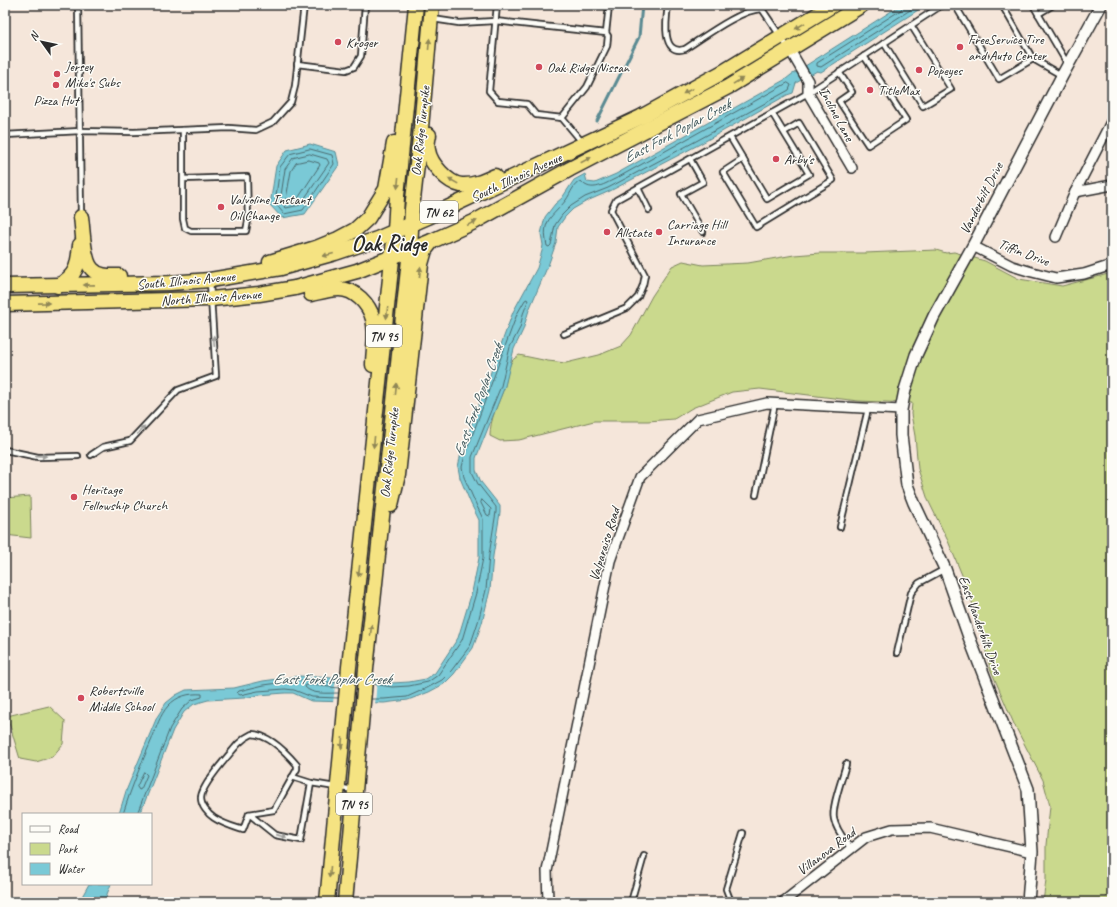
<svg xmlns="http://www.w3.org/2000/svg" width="1117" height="907" font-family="Caveat,sans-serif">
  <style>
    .green { fill: #cad98d; stroke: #7a825c }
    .water { fill: #7ac9d6; stroke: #5a8a92 }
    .pier { fill: #f5e6da }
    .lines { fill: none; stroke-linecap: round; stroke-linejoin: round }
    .shore { stroke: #4b6a6f; stroke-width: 1 }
    .stream { stroke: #5a8a92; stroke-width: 3 }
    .service-casing { stroke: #2b2b2b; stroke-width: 8 }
    .minor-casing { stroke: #2b2b2b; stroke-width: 12 }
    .tertiary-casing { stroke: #2b2b2b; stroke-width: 14 }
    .trunk-casing { stroke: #2b2b2b; stroke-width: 17 }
    .service { stroke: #fdfcf7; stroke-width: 4.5 }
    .minor { stroke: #fdfcf7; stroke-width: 9 }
    .tertiary { stroke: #fdfcf7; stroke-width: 11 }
    .trunk { stroke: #f5e382; stroke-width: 14 }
    .oneway { fill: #908756 }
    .oneway2 { fill: #9e9e9b }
    .poi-dot { fill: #d1495b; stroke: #fdfcf7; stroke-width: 1.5 }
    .labels { text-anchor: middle; stroke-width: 3; stroke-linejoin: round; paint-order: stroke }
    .shield { fill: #fdfcf7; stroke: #6a6a68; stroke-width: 1 }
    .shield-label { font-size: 13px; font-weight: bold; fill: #2b2b2b }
    .poi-label { font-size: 14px; fill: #2b2b2b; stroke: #fdfcf7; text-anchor: start }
    .street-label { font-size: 14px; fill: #2b2b2b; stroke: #fdfcf7 }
    .water-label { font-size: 15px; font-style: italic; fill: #435a5e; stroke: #fdfcf7 }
    .town-label { font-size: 22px; font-weight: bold; fill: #2b2b2b; stroke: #fdfcf7 }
  </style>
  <rect width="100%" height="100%" fill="#f5e6da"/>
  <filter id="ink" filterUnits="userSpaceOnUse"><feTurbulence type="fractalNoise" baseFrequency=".025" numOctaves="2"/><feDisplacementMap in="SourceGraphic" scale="8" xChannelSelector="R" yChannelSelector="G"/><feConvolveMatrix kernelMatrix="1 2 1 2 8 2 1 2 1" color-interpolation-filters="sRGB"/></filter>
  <g filter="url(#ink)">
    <g class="green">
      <path d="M936 250 946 253 954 252 985 261 1019 279 1062 286 1112 273V902H1043L1046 880V845L1050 806 1043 780 1014 724 990 668 982 635 969 592 948 541 928 500 918 469 915 436 911 414 912 403 858 401 760 389 732 392 692 408 674 419 648 421H594L519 440 500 441 490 436C490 418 498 405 504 388 507 380 507 369 512 361 513 359 517 357 519 355L548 361 566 363 599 355 621 346 631 335 652 296 672 266 683 261 703 265 748 263 794 255 820 253H865Z"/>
      <polygon points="30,496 31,538 5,535 5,498"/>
      <polygon points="49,706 65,721 63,744 52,757 36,762 20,759 7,716"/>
    </g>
    <g class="water">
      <polygon points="901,5 926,5 821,72 817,71 796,83 793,93 787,95 700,144 610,191 587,201 573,209 565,217 558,227 556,243 549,263 529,310 523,330 514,349 505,386 476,458 476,470 481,482 500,506 500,513 493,556 490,590 482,623 473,648 454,674 444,684 429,692 408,700 384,703 311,701 293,693 285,693 259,695 244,698 208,700 194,704 184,712 173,730 140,814 119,814 126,791 157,717 166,703 176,695 186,690 234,688 263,681 300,676 382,681 392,683 409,682 426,679 435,673 458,638 472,592 479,558 479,520 471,504 460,478 458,467 461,453 513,312 537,268 542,251 543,245 541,234 545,217 555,204 562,198 574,180 585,174 587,182 595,183 616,174 786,79 791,75"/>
      <polygon points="310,144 336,152 339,165 305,214 282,218 270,205 276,166 287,150"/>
      <polygon points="89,884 111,884 104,902 79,902"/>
    </g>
    <polygon class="pier" points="336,677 377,679 375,705 333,703"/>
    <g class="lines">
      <g class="shore">
        <polyline points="903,5 901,10 817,63 817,66 821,67 918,5"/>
        <path d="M788 83 791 85 789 90 698 140 608 188 585 197 571 206 562 215 555 225 551 245 549 247 547 246C541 219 552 218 566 200 571 193 573 184 581 181 591 194 606 183 617 178Z"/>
        <polygon points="310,149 332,155 334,164 303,210 284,214 275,203 280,167 290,154"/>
        <polygon points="310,154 327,159 329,163 300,205 286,208 280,202 285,169 293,158"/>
        <polygon points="309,160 319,163 320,165 297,200 288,202 286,199 291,171 296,163"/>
        <polygon points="482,500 491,509 490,516 487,515 481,503"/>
        <path d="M339 693C328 693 312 695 305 687L306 685H311L339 688"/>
        <polyline points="338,698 312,697 294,690 285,689 258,691 240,695 237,693 239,691 264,685 300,680 339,683"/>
        <polyline points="371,699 384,699 407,697 427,688 442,680 451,671 470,646 478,622 486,590 489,555 496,512 496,507 478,484 472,472 472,457 501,386 510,347 520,328 523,314 528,301 527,299 525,300 517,314 465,455 462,467 464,477 475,502 483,519 483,558 476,593 462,640 438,675 428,682 409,686 392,687 373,684"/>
        <polygon points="144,772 147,775 141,789 139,790 137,787"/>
        <path d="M123 814C131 788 141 764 152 739 156 728 160 715 168 706 177 696 189 693 202 694V697L192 700 182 709 170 728 137 814"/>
      </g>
      <polyline class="stream" points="597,121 639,37 642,5"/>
      <defs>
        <g id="service">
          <polyline points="78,5 81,215"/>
          <polyline points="497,5 489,91 498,101 527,104 536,115 562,118 582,142"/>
          <path d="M668 5C666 20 661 56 685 49 704 37 741 9 762 9"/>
          <polyline points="763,5 762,9 789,49"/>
          <polyline points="955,5 999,79 1033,59 1061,75"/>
          <polyline points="1002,5 1033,59"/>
          <polyline points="1033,5 1068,65"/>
          <polyline points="1038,14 1053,5"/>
          <polyline points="433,19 459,23 495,21 606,33 608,36 607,46 587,87 562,118"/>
          <polyline points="606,33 609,5"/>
          <polyline points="884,43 923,106 951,89 911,25"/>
          <polyline points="297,64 346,70 354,67 361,56 365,5"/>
          <polyline points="839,72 852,92 839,101 868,145 906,120 864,56"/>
          <polyline points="5,135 80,131 134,132 229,128 256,130 273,122 291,102 295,86 304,5"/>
          <polyline points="730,137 767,199 809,174 772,113"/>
          <polyline points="690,159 703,182 681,194 703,232"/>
          <polyline points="743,159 723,172 756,227 833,180 799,123 784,132"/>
          <polyline points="183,179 247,177 248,221 246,231 191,231 185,228 183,219 183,130"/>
          <polyline points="638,188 649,210"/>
          <polyline points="564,334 627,308 638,297 643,285 645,275 611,210 616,200 808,93 942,5"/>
          <polyline points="5,450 38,457 78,456"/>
          <polyline points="91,455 103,447 130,441 178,390 216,376 210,282"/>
          <polyline points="756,495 775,403"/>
          <polyline points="840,527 868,409"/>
          <polyline points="897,653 911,593 919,583 945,569"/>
          <path d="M252 734C269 735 286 752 297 765V769L274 810 249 814 243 830C234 827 223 824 214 818 208 814 201 806 201 798 201 785 229 755 238 744L245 738Z"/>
          <path d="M846 764C843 777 831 807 834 819 836 830 845 840 851 849"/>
          <polyline points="292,777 311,783 354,790"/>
          <polyline points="249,814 275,835 301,840 311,783"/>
          <polyline points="631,902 644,856"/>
          <polyline points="731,902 726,889 743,833"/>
        </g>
        <g id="minor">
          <polyline points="790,50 808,81 808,93 852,168"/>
          <polyline points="1075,192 1112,185"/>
          <polyline points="1056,237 1075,192 1112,120"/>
          <polyline points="973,246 1012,266 1032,272 1056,278 1084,274 1112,265"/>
          <polyline points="548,902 547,871 610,561 640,477 698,419 767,403 901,410"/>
          <polyline points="783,902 866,837 892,829 930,828 1032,852"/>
        </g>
        <polyline id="tertiary" points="1028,902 1032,852 1028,789 969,637 945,569 914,503 907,485 901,435 901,410 905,390 916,355 934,316 973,246 1062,76 1101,5"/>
        <g id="trunk">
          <path d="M429 135C428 139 427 146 428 150 430 164 448 183 461 185 473 186 484 181 495 176"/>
          <path d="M81 217C83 230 83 260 92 269 99 277 110 276 119 276"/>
          <polyline points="270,262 316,248 338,239 355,230 368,218 386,189 394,143"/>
          <polyline points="5,286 170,283 210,280 281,268 335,253 377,239 428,217 641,117 723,72 833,5"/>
          <path d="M58 286C77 275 78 266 80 245"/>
          <path d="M311 294C320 292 330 289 339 289 355 289 369 304 373 319 377 333 373 351 373 365"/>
          <polyline points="5,304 211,299 259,294 295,288 357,271 432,241 474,222 570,169 728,87 862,5"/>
          <polyline points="391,505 398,475 421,264 425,250 432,241"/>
          <polyline points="327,902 349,667 395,231 397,196 416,5"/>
          <polyline points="345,902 366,669 410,250 412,209 421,128 432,5"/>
        </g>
      </defs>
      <use href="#service" class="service-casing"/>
      <use href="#minor" class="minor-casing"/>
      <use href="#tertiary" class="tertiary-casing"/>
      <use href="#trunk" class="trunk-casing"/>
      <use href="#service" class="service"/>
      <use href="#minor" class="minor"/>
      <use href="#tertiary" class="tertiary"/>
      <use href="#trunk" class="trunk"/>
    </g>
    <defs><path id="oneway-solid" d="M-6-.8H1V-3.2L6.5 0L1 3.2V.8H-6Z"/></defs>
    <g class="oneway">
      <use href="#oneway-solid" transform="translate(800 26) rotate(148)"/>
      <use href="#oneway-solid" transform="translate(429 44) rotate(-85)"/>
      <use href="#oneway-solid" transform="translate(738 81) rotate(-31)"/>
      <use href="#oneway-solid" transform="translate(688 91) rotate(151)"/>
      <use href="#oneway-solid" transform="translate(586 160) rotate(-27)"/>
      <use href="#oneway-solid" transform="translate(453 181) rotate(-151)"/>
      <use href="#oneway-solid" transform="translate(398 183) rotate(96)"/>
      <use href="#oneway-solid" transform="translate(472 223) rotate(-26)"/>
      <use href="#oneway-solid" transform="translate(328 255) rotate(165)"/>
      <use href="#oneway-solid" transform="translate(420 272) rotate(-84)"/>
      <use href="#oneway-solid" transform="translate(89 285) rotate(179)"/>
      <use href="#oneway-solid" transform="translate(44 303) rotate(-1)"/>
      <use href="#oneway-solid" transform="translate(387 313) rotate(96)"/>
      <use href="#oneway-solid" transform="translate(396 389) rotate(-84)"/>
      <use href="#oneway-solid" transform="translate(374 442) rotate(96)"/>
      <use href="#oneway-solid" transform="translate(359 571) rotate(97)"/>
      <use href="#oneway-solid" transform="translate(371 630) rotate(-84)"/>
      <use href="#oneway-solid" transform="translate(342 743) rotate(95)"/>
      <use href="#oneway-solid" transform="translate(330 872) rotate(95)"/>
    </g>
    <g class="oneway2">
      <use href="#oneway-solid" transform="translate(214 341) rotate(-93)"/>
      <use href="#oneway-solid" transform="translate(141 430) rotate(-47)"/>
      <use href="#oneway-solid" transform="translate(41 456) rotate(3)"/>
      <use href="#oneway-solid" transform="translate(281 836) rotate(13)"/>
    </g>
  </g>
  <g class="poi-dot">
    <circle cx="338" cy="42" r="4"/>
    <circle cx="960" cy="47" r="4"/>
    <circle cx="539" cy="67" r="4"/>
    <circle cx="919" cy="70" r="4"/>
    <circle cx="57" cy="74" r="4"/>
    <circle cx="56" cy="85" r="4"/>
    <circle cx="870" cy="90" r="4"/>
    <circle cx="776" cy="159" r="4"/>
    <circle cx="221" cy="207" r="4"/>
    <circle cx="607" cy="232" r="4"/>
    <circle cx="659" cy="232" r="4"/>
    <circle cx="74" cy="497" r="4"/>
    <circle cx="81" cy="698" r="4"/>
  </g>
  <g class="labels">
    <g class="shield">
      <rect x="420" y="201" width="38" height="22" rx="3"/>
      <rect x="366" y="325" width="36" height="22" rx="3"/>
      <rect x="336" y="793" width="36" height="22" rx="3"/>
    </g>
    <g class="shield-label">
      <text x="439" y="217">TN 62</text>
      <text x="384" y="341">TN 95</text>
      <text x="354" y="809">TN 95</text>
    </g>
    <g class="poi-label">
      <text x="968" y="44">FreeService Tire<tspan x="968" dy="16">and Auto Center</tspan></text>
      <text x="346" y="47">Kroger</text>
      <text x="65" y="71">Jersey<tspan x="65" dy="16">Mike's Subs</tspan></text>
      <text x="547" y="72">Oak Ridge Nissan</text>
      <text x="927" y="75">Popeyes</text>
      <text x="878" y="95">TitleMax</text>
      <text x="56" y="105" text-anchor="middle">Pizza Hut</text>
      <text x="784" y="164">Arby's</text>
      <text x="229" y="204">Valvoline Instant<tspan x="229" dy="16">Oil Change</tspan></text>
      <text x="667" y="229">Carriage Hill<tspan x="667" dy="16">Insurance</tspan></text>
      <text x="615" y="237">Allstate</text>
      <text x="82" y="494">Heritage<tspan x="82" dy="16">Fellowship Church</tspan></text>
      <text x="89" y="695">Robertsville<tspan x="89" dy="16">Middle School</tspan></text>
    </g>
    <g class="street-label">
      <text transform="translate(837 114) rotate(62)" y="5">Incline Lane</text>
      <text transform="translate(420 131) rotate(-84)" y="5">Oak Ridge Turnpike</text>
      <text transform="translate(516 177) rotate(-25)" y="5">South Illinois Avenue</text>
      <text transform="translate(981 198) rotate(-63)" y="5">Vanderbilt Drive</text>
      <text transform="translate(1024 252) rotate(21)" y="5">Tiffin Drive</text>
      <text transform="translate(186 280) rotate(-5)" y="5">South Illinois Avenue</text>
      <text transform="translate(211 297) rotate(-4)" y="5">North Illinois Avenue</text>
      <text transform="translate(389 453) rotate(-84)" y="5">Oak Ridge Turnpike</text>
      <text transform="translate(604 544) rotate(-73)" y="5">Valparaiso Road</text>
      <text transform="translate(981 625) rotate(70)" y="5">East Vanderbilt Drive</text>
      <text transform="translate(826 851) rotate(-37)" y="5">Villanova Road</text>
    </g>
    <g class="water-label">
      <text transform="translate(677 131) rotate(-28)" y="5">East Fork Poplar Creek</text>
      <text transform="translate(478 400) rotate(-70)" y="5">East Fork Poplar Creek</text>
      <text x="332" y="684">East Fork Poplar Creek</text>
    </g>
    <g class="town-label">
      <text x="389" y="251">Oak Ridge</text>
    </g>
  </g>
  <rect width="1117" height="907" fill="none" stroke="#fdfcf7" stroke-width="20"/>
  <rect x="10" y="10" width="1097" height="887" fill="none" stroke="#2b2b2b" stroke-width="1.5" filter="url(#ink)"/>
  <rect x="22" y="813" width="130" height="72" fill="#fdfcf7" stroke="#a9a8a5"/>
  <rect x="30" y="826" width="20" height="6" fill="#fdfcf7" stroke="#a9a8a5"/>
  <text x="58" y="833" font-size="12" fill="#2b2b2b">Road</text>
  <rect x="30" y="843" width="20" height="12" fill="#cad98d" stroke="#a9a8a5"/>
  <text x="58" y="853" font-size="12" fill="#2b2b2b">Park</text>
  <rect x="30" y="863" width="20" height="12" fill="#7ac9d6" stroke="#a9a8a5"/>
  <text x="58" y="873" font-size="12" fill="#2b2b2b">Water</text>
  <g transform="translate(42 42) rotate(303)" stroke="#fdfcf7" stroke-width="3" paint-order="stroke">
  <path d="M0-3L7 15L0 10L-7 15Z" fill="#2b2b2b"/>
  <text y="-6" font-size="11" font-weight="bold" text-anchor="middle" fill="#2b2b2b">N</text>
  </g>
</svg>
